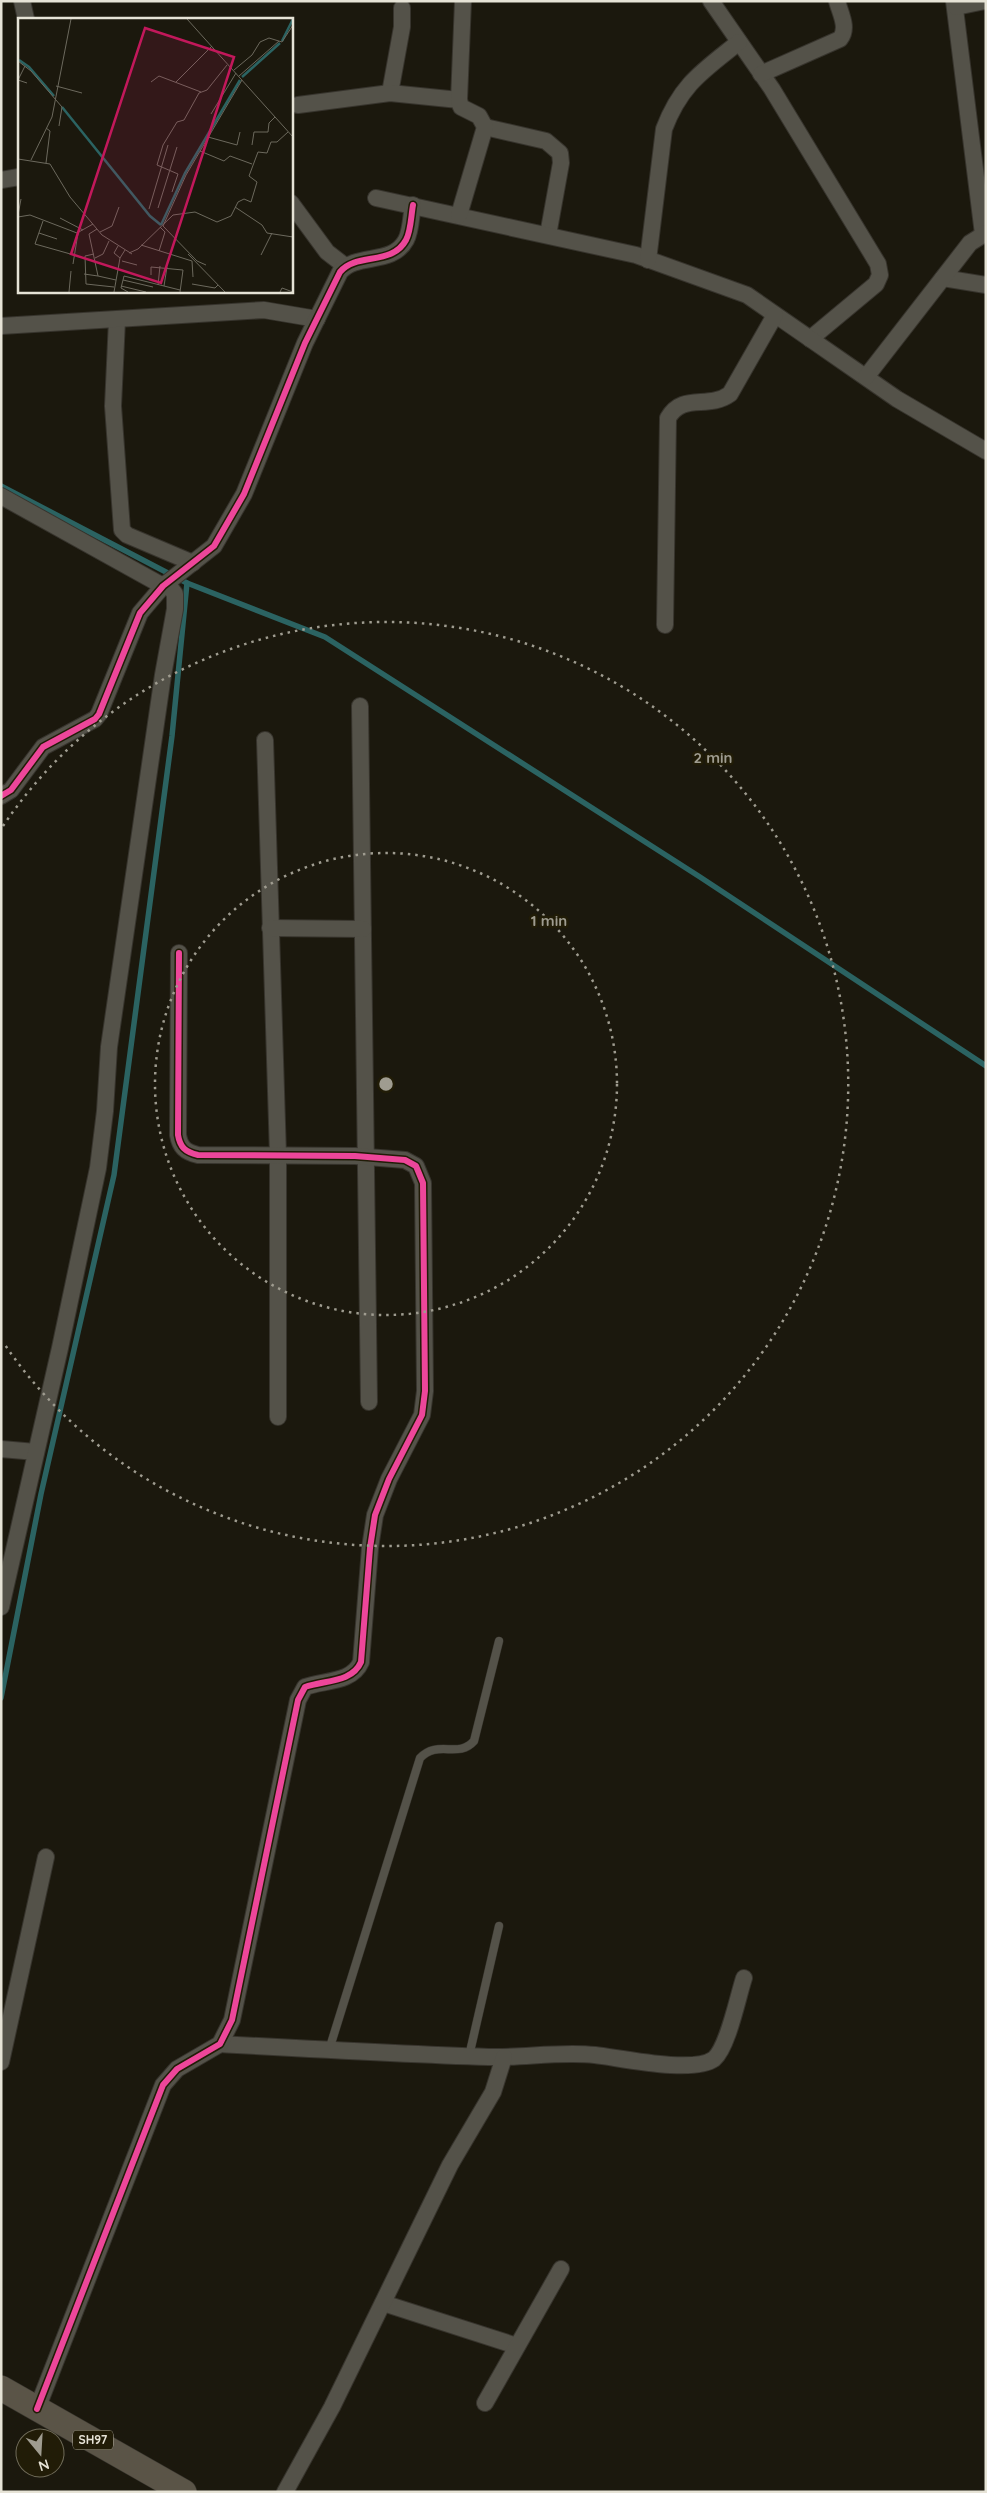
<svg xmlns="http://www.w3.org/2000/svg" width="987" height="2493" font-family="Quicksand,sans-serif">
  <style>
    .lines { fill: none; stroke-linecap: round; stroke-linejoin: round }
    .stream { stroke: #2b6362; stroke-width: 5.5 }
    .lane-casing { stroke: #37342d; stroke-width: 9 }
    .street-casing { stroke: #37342d; stroke-width: 18 }
    .primary-casing { stroke: #37342d; stroke-width: 26 }
    .lane { stroke: #545249; stroke-width: 8 }
    .street { stroke: #545249; stroke-width: 16 }
    .primary { stroke: #5a5447; stroke-width: 25 }
    .cycleway-casing { stroke: #211c07; stroke-width: 9 }
    .cycleway { stroke: #ed469a; stroke-width: 6 }
    .ring { fill: none; stroke: #9f9c90; stroke-width: 2.5; stroke-dasharray: 2.5 5 }
    .labels { text-anchor: middle; stroke-width: 5; stroke-linejoin: round; paint-order: stroke }
    .shield { fill: #211c07; stroke: #aba798; stroke-width: 1 }
    .shield-label { font-size: 12px; font-weight: bold; fill: #e6e3d6 }
    .inset-river { fill: none; stroke: #2b6362; stroke-width: 2.5 }
    .inset-road { fill: none; stroke: #6c695d; stroke-width: 1 }
    .view { fill: #c2185b; fill-opacity: 0.15; stroke: #c2185b; stroke-width: 2.5 }
    .inset-edge { fill: none; stroke: #e6e3d6; stroke-width: 2.5 }
    .centre { fill: #9f9c90; stroke: #211c07; stroke-width: 2.5 }
    .ring-label { font-size: 15px; text-anchor: middle; font-weight: bold; fill: #9f9c90; stroke: #211c07; stroke-width: 5; stroke-linejoin: round; paint-order: stroke }
  </style>
  <rect width="100%" height="100%" fill="#1b180d"/>
  <g class="lines">
    <g class="stream">
      <polyline points="1,486 187,583 325,637 700,877 986,1066"/>
      <polyline points="1,1698 41,1494 114,1175 172,736 187,583"/>
    </g>
    <defs>
      <g id="lane">
        <path d="M329 2050 420 1758C438 1739 458 1759 474 1741L499 1641"/>
        <polyline points="469,2056 499,1926"/>
      </g>
      <g id="street">
        <polyline points="22,1 26,19"/>
        <polyline points="711,1 772,89 878,264 880,275 876,284 810,339"/>
        <polyline points="954,1 983,234"/>
        <polyline points="956,7 985,1"/>
        <path d="M761 74 840 39C849 28 840 13 837 1"/>
        <polyline points="390,93 402,27 402,8"/>
        <polyline points="298,105 390,93 459,100"/>
        <polyline points="485,127 546,141 560,153 561,163 548,235"/>
        <polyline points="1,180 19,177"/>
        <polyline points="376,198 636,255 747,295 897,399 986,451"/>
        <polyline points="291,203 327,252 345,266"/>
        <polyline points="459,215 485,127 479,116 461,107 459,100 463,1"/>
        <path d="M648 260 664 129C681 84 703 71 739 42"/>
        <polyline points="943,278 986,285"/>
        <polyline points="117,320 113,406 122,530 127,535 193,563"/>
        <polyline points="1,326 264,310 317,319"/>
        <polyline points="866,377 970,243 986,233"/>
        <polyline points="1,496 163,586"/>
        <path d="M665 625 668 418C683 392 708 410 730 394L775 315"/>
        <polyline points="360,706 369,1402"/>
        <polyline points="265,740 278,1155 278,1417"/>
        <path d="M1 796 11 790 43 747 95 719 99 714 140 613 163 586 214 546 244 494 305 343 340 272C357 252 392 266 406 240 411 231 411 216 413 205"/>
        <polyline points="270,928 363,929"/>
        <polyline points="1,1449 36,1452"/>
        <polyline points="1,1607 60,1348 98,1168 105,1111 109,1047 163,675 175,609 175,594 167,583"/>
        <path d="M220 2044C310 2049 399 2054 489 2057 523 2058 561 2051 595 2055 621 2058 693 2074 714 2059 728 2047 738 1996 744 1978"/>
        <polyline points="1,2062 46,1857"/>
        <polyline points="383,2303 517,2346"/>
        <polyline points="485,2403 561,2269"/>
        <path d="M37 2409 163 2085 177 2069 220 2044 232 2020 298 1700 305 1687C324 1680 352 1683 361 1662L370 1548 375 1515 389 1479 422 1415 425 1391 423 1183 416 1166 405 1160 355 1156 198 1155C185 1152 180 1147 178 1135L179 953"/>
        <polyline points="285,2492 332,2407 450,2165 493,2092 504,2057"/>
      </g>
      <polyline id="primary" points="1,2388 184,2492"/>
    </defs>
    <use href="#lane" class="lane-casing"/>
    <use href="#street" class="street-casing"/>
    <use href="#primary" class="primary-casing"/>
    <use href="#lane" class="lane"/>
    <use href="#street" class="street"/>
    <use href="#primary" class="primary"/>
    <defs>
      <g id="cycleway">
        <path d="M1 796 11 790 43 747 95 719 99 714 140 613 163 586 214 546 244 494 305 343 340 272C357 252 392 266 406 240 411 231 411 216 413 205"/>
        <path d="M37 2409 163 2085 177 2069 220 2044 232 2020 298 1700 305 1687C324 1680 352 1683 361 1662L370 1548 375 1515 389 1479 422 1415 425 1391 423 1183 416 1166 405 1160 355 1156 198 1155C185 1152 180 1147 178 1135L179 953"/>
      </g>
    </defs>
    <use href="#cycleway" class="cycleway-casing"/>
    <use href="#cycleway" class="cycleway"/>
  </g>
  <g class="ring">
    <circle cx="386" cy="1084" r="231"/>
    <path d="M3 826A462 462 0 1 1 3 1342"/>
  </g>
  <g class="labels">
    <rect class="shield" x="73" y="2430.5" width="40" height="19" rx="4"/>
    <g class="shield-label">
      <text x="93" y="2444">SH97</text>
    </g>
  </g>
  <g transform="translate(18 18)">
    <rect width="275" height="275" fill="#1b180d"/>
    <path class="inset-river" d="M264 23 275 1M1 42 11 49 36 78M224 59 262 25M44 89 132 198 143 207M143 207 167 155 222 62"/>
    <path class="inset-road" d="M169 1 275 119M0 43 13 53 44 89 41 108M7 48 0 62 9 65M216 52 234 37 242 24 251 20 264 24 275 7M221 58 261 23M133 64 141 58 183 74M158 64 194 28M38 68 64 75M193 96 218 55M190 119 219 127 222 114M234 127 236 114H250L251 105 257 99M182 133 206 143 212 138 234 146M0 141 32 146 52 179 84 217 114 236M13 142 34 99 53 1M28 145 32 113 28 110M154 174 160 156 139 147 145 127 159 104 166 102 181 75 189 72 209 47M217 189 244 207 249 215 275 219M140 190 159 129M131 191 150 127M0 197 3 181M0 199 12 197 59 215 75 206M42 200 65 212M25 203 17 226 56 237M145 208 168 157 224 62M145 208 179 243 188 247M82 214 94 208 101 189M21 215 39 221M123 227 174 243 175 259M100 228 96 235 102 240M141 233 147 214 142 209M111 235 120 231 155 197 177 194 199 204 213 198 220 184 226 181 233 184 239 164 231 158 240 134 249 135 253 124H259L270 114M76 236 67 238 68 266 96 269M170 236 207 274M243 237 254 215M77 240 85 236 91 223M104 243 119 247M55 246 60 215M66 256 80 258 71 216 79 211M133 257V249L165 252 162 274M80 258 98 262M105 262 135 269M174 266 197 270 200 267M140 267 142 248M103 268 128 274M146 268 149 249M51 274 53 253M96 274 102 240 107 232M110 274 103 270 106 258 162 272M262 274 264 270 275 274"/>
    <path class="view" d="M127 10 216 39 143 265 53 236Z"/>
    <rect width="275" height="275" class="inset-edge"/>
  </g>
  <circle cx="386" cy="1084" r="8" class="centre"/>
  <g class="ring-label">
    <text x="713" y="763">2 min</text>
    <text x="549" y="926">1 min</text>
  </g>
  <rect width="987" height="2493" fill="none" stroke="#e6e3d6" stroke-width="5"/>
  <g transform="translate(40 2453) rotate(162)"><circle r="24" fill="#211c07" stroke="#706c5a"/>
  <path d="M0-4L9 19L0 12L-9 19Z" fill="#9f9c90"/>
  <text y="-8" font-size="14" font-weight="bold" text-anchor="middle" fill="#e6e3d6">N</text>
  </g>
</svg>
